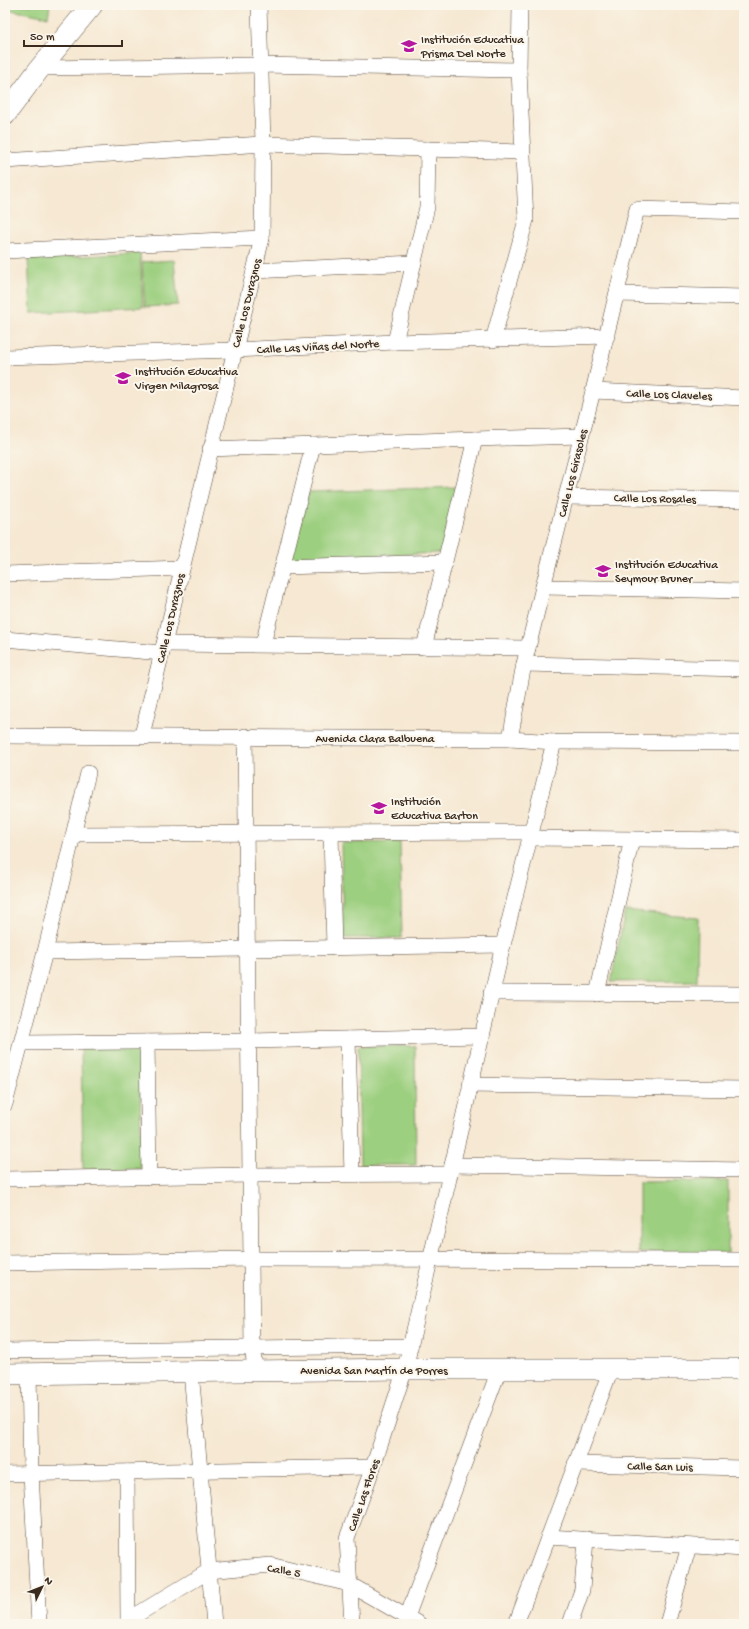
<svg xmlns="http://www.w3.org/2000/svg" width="749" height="1629" font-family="'Gochi Hand',sans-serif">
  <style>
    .green { fill: #9ccf7f; stroke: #6c7c4e }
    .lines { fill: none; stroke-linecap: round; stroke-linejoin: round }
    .street-casing { stroke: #574639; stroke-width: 16 }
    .secondary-casing { stroke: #574639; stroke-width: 22 }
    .street { stroke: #fff; stroke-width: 15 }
    .secondary { stroke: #fff; stroke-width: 21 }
    .labels { text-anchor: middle; stroke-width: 4; stroke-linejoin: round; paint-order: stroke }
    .poi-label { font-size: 12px; fill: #3b2a1e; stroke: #fbf7ec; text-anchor: start }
    .street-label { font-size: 12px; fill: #3b2a1e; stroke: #fbf7ec }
  </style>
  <rect width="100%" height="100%" fill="#fbf7ec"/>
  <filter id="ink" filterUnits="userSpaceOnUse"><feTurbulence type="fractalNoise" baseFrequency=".025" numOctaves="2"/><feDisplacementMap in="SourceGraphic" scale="8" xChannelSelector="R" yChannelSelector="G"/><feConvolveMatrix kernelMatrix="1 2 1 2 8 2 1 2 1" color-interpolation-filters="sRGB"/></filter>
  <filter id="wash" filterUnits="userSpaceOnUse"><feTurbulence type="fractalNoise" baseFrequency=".012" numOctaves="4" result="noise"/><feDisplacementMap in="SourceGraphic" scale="16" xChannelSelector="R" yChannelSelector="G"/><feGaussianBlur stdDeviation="0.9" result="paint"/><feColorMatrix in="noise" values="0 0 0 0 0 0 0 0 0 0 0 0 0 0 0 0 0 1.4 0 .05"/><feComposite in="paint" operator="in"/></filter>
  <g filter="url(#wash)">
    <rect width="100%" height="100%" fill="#f6e8d2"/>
    <g class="green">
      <polygon points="5,5 50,5 48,17 5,9"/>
      <polygon points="140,253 143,307 31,313 28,259"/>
      <polygon points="174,260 178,305 145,307 142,262"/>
      <polygon points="458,487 441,553 291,559 309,492"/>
      <polygon points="400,842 402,938 343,938 341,843"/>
      <polygon points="625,911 698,918 697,981 611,982"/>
      <polygon points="358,1046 415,1046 416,1165 360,1165"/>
      <polygon points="81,1048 140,1048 141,1169 83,1169"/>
      <polygon points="728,1181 728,1253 639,1253 639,1182"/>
    </g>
  </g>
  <g filter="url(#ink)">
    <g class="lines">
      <defs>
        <g id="street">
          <polyline points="40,68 260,65 519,70"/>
          <polyline points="5,161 263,144 522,152"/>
          <polyline points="5,251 262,238"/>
          <polyline points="254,271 414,263"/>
          <polyline points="617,294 744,297"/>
          <polyline points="493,340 526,220 519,70 520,5"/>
          <polyline points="395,342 427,207 428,149"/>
          <polyline points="5,357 234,350 395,342 607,336"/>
          <polyline points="593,391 744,398"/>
          <polyline points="210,449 475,439 581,436"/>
          <polyline points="566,497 744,500"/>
          <polyline points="283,567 444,562"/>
          <polyline points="5,574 182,568"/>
          <polyline points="543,587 744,591"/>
          <polyline points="5,639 162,653"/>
          <polyline points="164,644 528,648"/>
          <polyline points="263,644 313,445"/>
          <polyline points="424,647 475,439"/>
          <polyline points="524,664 744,669"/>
          <polyline points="142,735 262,238 263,144 259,5"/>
          <polyline points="5,736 510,739 554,742 744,743"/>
          <polyline points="245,736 252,1349 256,1371"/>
          <polyline points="510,739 524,664 543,587 593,391 637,209 744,212"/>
          <polyline points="331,833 334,948"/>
          <polyline points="74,834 531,832"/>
          <polyline points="529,838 744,840"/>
          <polyline points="45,952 503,945"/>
          <polyline points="491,993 744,994"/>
          <polyline points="597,994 632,839"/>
          <polyline points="348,1039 352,1174"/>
          <polyline points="147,1042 149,1177"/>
          <polyline points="21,1043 248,1041 482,1036"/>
          <polyline points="470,1085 744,1089"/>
          <polyline points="5,1104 45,952 88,773"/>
          <polyline points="452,1165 744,1170"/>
          <polyline points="5,1179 250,1175 450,1174"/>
          <polyline points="5,1263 251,1259 744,1260"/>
          <polyline points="5,1351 410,1346"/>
          <polyline points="191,1372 214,1624"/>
          <polyline points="29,1373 31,1473 39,1624"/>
          <polyline points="575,1464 744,1468"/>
          <polyline points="127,1472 128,1620"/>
          <polyline points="5,1474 373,1467"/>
          <polyline points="548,1537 744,1549"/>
          <polyline points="407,1617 499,1370"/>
          <polyline points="128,1620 209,1571 270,1565 349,1584 419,1624"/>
          <polyline points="352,1624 347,1538 373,1467 405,1369 503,945 554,742"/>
          <polyline points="516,1624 611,1369"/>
          <polyline points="570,1624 582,1590 586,1539"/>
          <polyline points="667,1624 689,1546"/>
        </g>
        <g id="secondary">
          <polyline points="5,115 40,68 92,5"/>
          <polyline points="5,1374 405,1369 744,1369"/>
        </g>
      </defs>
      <use href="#street" class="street-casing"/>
      <use href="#secondary" class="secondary-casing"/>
      <use href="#street" class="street"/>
      <use href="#secondary" class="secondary"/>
    </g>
  </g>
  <defs>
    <symbol id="school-bare" viewBox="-9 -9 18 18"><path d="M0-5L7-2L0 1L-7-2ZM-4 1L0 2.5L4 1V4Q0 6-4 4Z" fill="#b5179e" stroke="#fbf7ec" stroke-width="2.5" paint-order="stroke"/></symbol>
  </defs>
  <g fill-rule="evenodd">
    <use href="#school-bare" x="398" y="35" width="22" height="22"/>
    <use href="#school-bare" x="112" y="367" width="22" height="22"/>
    <use href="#school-bare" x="592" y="560" width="22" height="22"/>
    <use href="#school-bare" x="368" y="797" width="22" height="22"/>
  </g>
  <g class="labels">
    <g class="poi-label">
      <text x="421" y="43">Institución Educativa<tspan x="421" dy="14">Prisma Del Norte</tspan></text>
      <text x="135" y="375">Institución Educativa<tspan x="135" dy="14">Virgen Milagrosa</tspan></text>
      <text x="615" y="568">Institución Educativa<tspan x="615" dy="14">Seymour Bruner</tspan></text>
      <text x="391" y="805">Institución<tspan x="391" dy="14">Educativa Barton</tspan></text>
    </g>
    <g class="street-label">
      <text transform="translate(246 303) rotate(-76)" y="4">Calle Los Duraznos</text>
      <text transform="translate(318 346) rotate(-3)" y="4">Calle Las Viñas del Norte</text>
      <text transform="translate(669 394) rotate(2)" y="4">Calle Los Claveles</text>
      <text transform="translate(572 473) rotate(-76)" y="4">Calle Los Girasoles</text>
      <text transform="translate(655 498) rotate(1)" y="4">Calle Los Rosales</text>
      <text transform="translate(170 618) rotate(-77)" y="4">Calle Los Duraznos</text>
      <text x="375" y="742">Avenida Clara Balbuena</text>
      <text x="374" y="1374">Avenida San Martín de Porres</text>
      <text transform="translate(660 1466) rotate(1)" y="4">Calle San Luis</text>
      <text transform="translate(363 1495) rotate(-71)" y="4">Calle Las Flores</text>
      <text transform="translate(284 1570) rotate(10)" y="4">Calle 5</text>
    </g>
  </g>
  <rect width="749" height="1629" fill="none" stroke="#fbf7ec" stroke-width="20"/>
  <g transform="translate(42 1587) rotate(47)" stroke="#fbf7ec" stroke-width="3" paint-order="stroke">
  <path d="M0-3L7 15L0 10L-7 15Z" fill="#3b2a1e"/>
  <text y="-6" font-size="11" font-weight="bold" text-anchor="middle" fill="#3b2a1e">N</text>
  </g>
  <path d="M24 40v6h98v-6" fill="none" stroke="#3b2a1e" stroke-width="2"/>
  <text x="30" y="40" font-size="12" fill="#3b2a1e" stroke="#fbf7ec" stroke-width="3" paint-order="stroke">50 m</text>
</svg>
